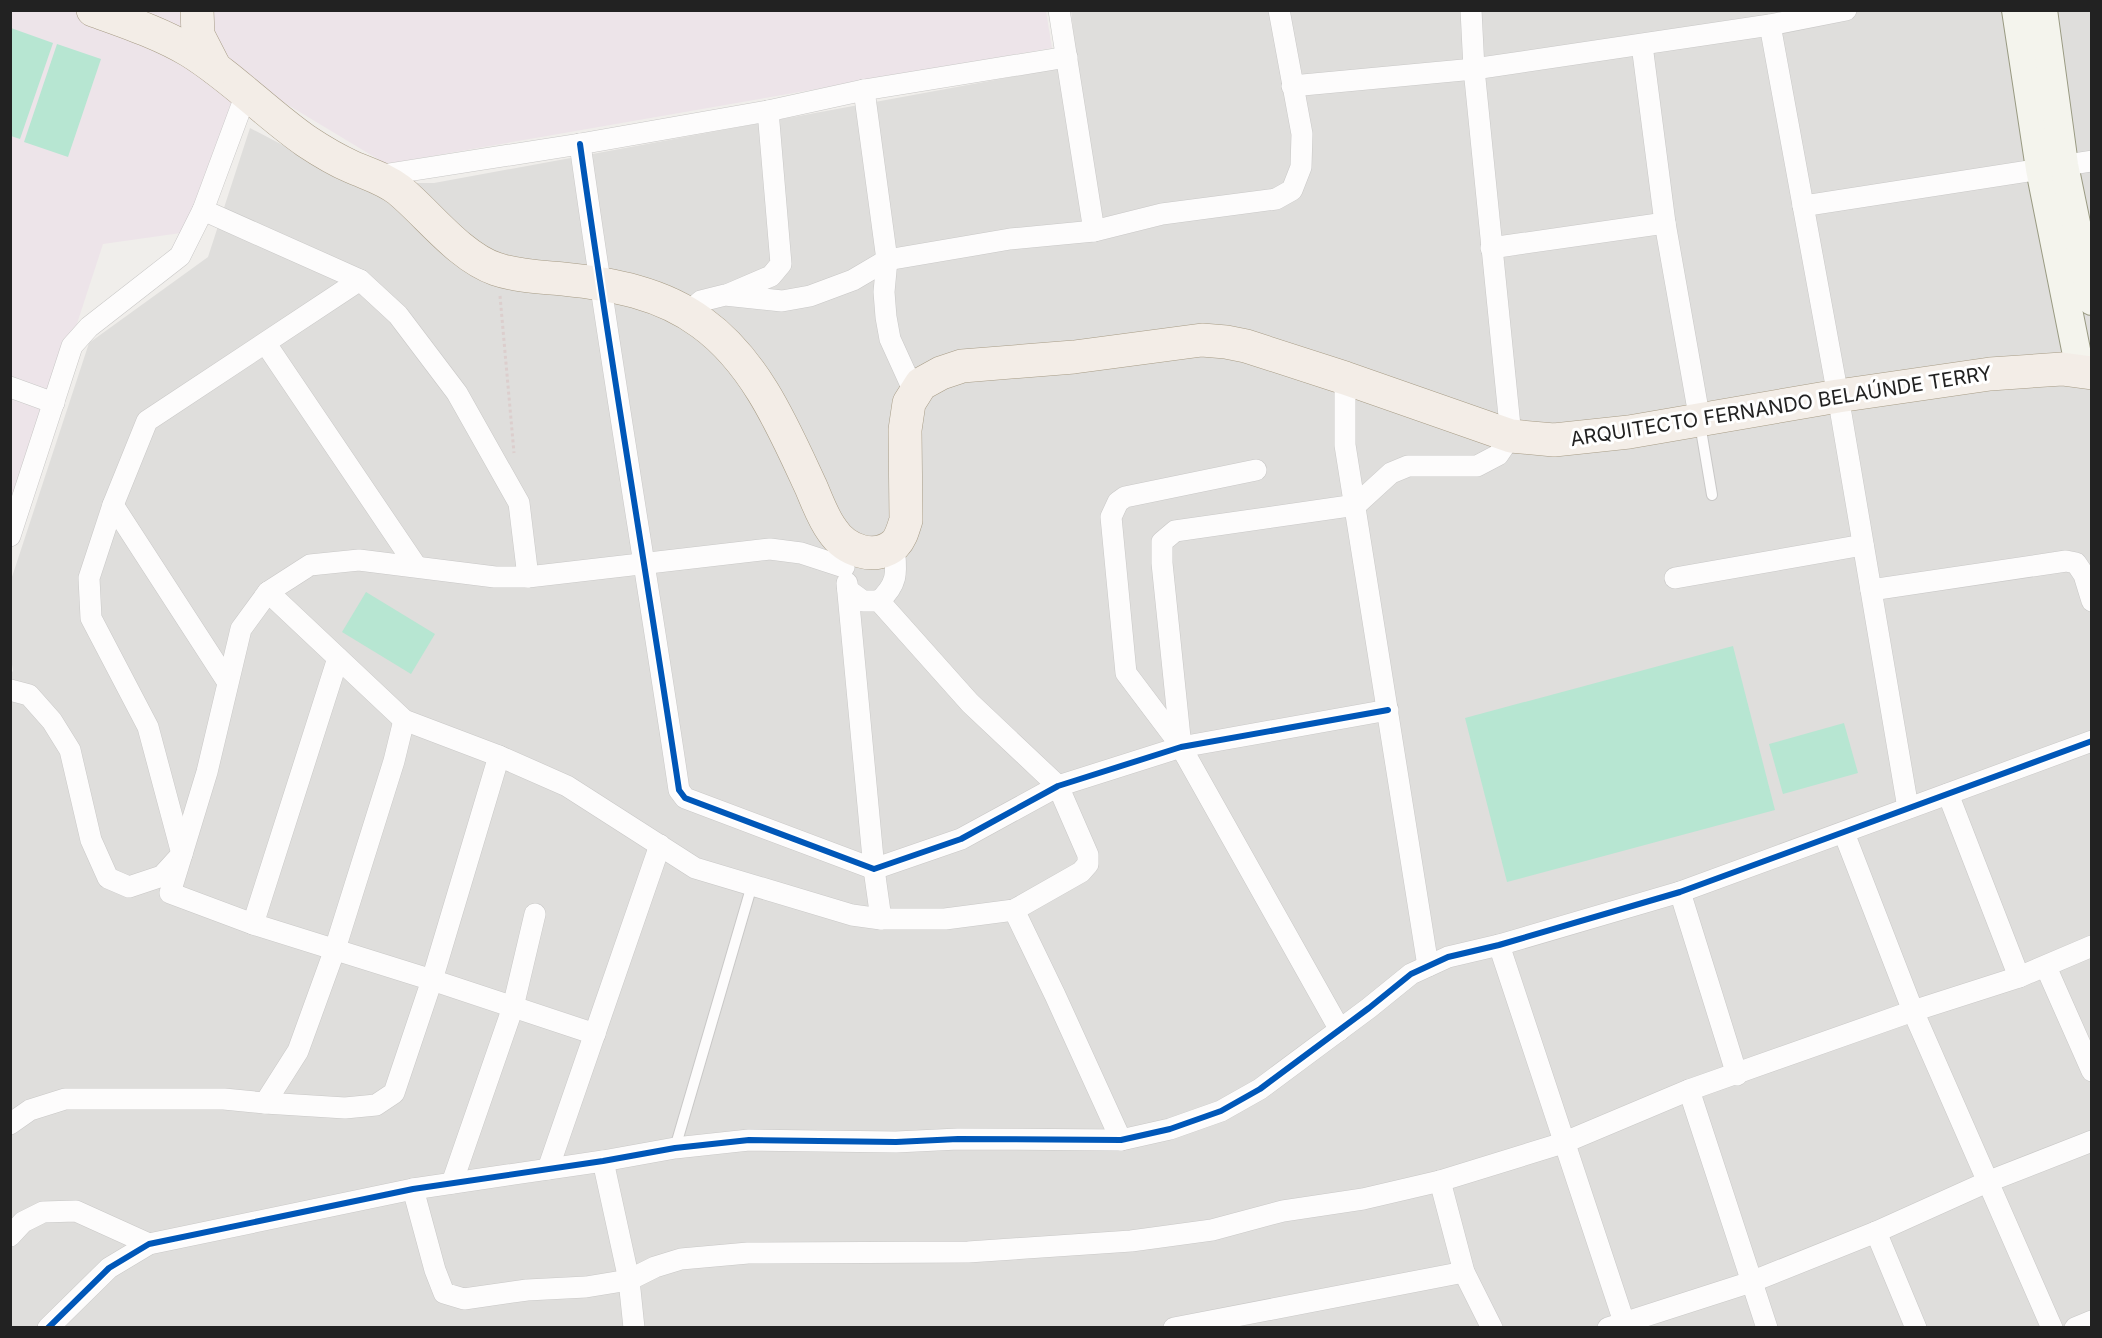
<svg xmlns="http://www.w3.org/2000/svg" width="2102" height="1338" font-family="Inter,sans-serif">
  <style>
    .residential { fill: #dfdedc }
    .industrial { fill: #ede4e9 }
    .pitch { fill: #b7e6d2 }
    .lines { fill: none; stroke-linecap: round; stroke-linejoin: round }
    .lane-casing { stroke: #c9c8c7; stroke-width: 12 }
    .street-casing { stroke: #c9c8c7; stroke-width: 22 }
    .secondary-casing { stroke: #999a82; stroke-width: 30 }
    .primary-casing { stroke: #a79c86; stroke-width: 34 }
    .path { stroke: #dccecd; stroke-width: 3; stroke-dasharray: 3 3; stroke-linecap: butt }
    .lane { stroke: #fdfcfc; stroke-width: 10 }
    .street { stroke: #fdfcfc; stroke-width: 21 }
    .secondary { stroke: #f4f4ed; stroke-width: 28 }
    .primary { stroke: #f3ede7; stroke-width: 33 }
    .cycleway-casing { stroke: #fff; stroke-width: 10 }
    .cycleway { stroke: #0057b8; stroke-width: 6 }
    .labels { text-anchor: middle; stroke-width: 6; stroke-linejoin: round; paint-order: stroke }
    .street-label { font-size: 20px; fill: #222; stroke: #fff }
  </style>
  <rect width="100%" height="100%" fill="#f0eeeb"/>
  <polygon class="residential" points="1071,11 2091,11 2091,1327 11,1327 10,674 13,671 10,651 11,580 89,343 208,257 250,128 355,183 434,183 1077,65"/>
  <polygon class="industrial" points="11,11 1046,11 1052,48 386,164 248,81 195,231 103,244 11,526"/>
  <g class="pitch">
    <polygon points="11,28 53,43 20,139 11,136"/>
    <polygon points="57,44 101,59 68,157 24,142"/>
    <polygon points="366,592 435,634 411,674 342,632"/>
    <polygon points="1733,646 1775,810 1507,882 1465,718"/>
    <polygon points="1844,723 1858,773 1783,794 1769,744"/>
  </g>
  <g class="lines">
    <defs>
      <g id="lane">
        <polyline points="1700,424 1712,495"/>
        <polyline points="675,1148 752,885"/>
      </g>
      <g id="street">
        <polyline points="1059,10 1094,231"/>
        <polyline points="1770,25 1838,396 1908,808"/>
        <polyline points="1642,45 1665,223 1700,421"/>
        <polyline points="1292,86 1474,69 1770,25 1846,10"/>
        <polyline points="864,90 887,260 884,292 886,317 890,339 915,394"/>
        <polyline points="246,94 203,210 360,280 398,315 457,393 519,503 528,577"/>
        <path d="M580 144C610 360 647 575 679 790L685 798 874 869 961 839 1058 786 1181 747 1388 710"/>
        <polyline points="376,176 580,144 768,111 864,90 1067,57"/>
        <polyline points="1803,206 2092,161"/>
        <polyline points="1491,248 1665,223"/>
        <polyline points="729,294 771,276 781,264 768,111"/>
        <polyline points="687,313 701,301 725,295 782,301 810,296 853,280 887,260 1010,239 1094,231 1162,214 1276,199 1292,190 1301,167 1302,134 1279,10"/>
        <polyline points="266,344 416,566"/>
        <polyline points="1345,378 1345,445 1428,966"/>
        <polyline points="10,387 54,403"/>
        <polyline points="113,505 227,681"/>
        <polyline points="10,536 72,346 89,327 180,256 203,210"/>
        <polyline points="1675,578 1863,545"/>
        <polyline points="847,583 874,869 881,919"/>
        <polyline points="1871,590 2066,561 2076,563 2084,575 2092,601"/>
        <polyline points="268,592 404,720 499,756 567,786 695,868 852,915 881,919 945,919 1014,910 1081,872 1088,864 1088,855 1058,786 970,703 879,601 863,601 848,590"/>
        <path d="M879 601C900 582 896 570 894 544"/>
        <polyline points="338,658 253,924 432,980 595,1034"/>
        <polyline points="10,690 29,695 52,721 70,750 91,840 108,878 129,887 162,876 182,854 207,772 241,629 268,592 310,565 359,560 495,577 528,577 770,549 801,553 844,567"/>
        <polyline points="1181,746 1126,673 1111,517 1118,502 1125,497 1256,470"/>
        <polyline points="1948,794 2019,977"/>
        <polyline points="1844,833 1913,1011 2052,1328"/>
        <polyline points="1680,892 1737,1075"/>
        <polyline points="1014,910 1055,995 1121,1140"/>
        <polyline points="253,924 170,893 182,854 148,727 91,618 89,578 113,505 147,421 360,280"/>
        <polyline points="1499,945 1626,1328"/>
        <polyline points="2046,967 2092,1071"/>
        <polyline points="1340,1030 1181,747 1162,563 1162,542 1175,531 1356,505 1391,473 1408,466 1477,466 1498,455 1511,436 1474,69 1471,10"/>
        <polyline points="1689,1090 1767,1328"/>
        <polyline points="265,1103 345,1108 376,1105 394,1093 432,980 499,756"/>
        <polyline points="10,1124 30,1110 65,1099 224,1099 265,1103 298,1051 335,949 394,761 404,720"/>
        <polyline points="603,1161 629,1280 634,1328"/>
        <polyline points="548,1169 660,845"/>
        <polyline points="1440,1181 1464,1272 1492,1328"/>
        <polyline points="452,1183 513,1007 535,914"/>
        <polyline points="413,1189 435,1270 444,1293 464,1299 527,1290 586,1287 629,1280 655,1267 681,1259 748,1253 968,1252 1131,1241 1212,1230 1283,1211 1363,1199 1440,1181 1563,1143 1689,1090 1913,1011 2019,977 2092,946"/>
        <polyline points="1876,1232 1916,1328"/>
        <polyline points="10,1236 23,1222 43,1212 76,1211 149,1244"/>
        <polyline points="48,1328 109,1268 149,1244 413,1189 603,1161 675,1148 749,1140 896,1142 958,1139 1121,1140 1170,1129 1221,1111 1260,1089 1369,1008 1411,974 1448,957 1499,945 1680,892 2092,741"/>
        <polyline points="1174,1328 1464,1272"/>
        <polyline points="1608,1328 1751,1282 1876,1232 1987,1182 2092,1141"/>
        <polyline points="2075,1328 2092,1321"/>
      </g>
      <g id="secondary">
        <polyline points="2016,10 2040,169 2080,370"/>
        <polyline points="2043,10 2064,165 2092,301"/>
      </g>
      <g id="primary">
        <path d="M93 10C126 22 160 33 190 51 232 77 266 113 306 141 321 151 336 160 352 167 368 174 385 179 399 190 428 214 460 257 496 269 516 276 542 277 563 279 612 284 662 293 702 323 756 362 784 429 811 487 817 501 823 518 832 530 845 550 875 562 895 544 901 538 903 529 906 520L905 430 909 403 921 384 941 373 962 366 1074 357 1202 340 1226 342 1246 346 1345 378 1511 436 1554 440 1629 432 1838 396 1990 374 2062 369 2092 373"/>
        <polyline points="197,10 198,35 215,68"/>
      </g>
    </defs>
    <use href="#lane" class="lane-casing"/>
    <use href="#street" class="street-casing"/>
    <use href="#secondary" class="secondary-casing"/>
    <use href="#primary" class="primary-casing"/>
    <polyline class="path" points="500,296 514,453"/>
    <use href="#lane" class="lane"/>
    <use href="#street" class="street"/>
    <use href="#secondary" class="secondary"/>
    <use href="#primary" class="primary"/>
    <defs>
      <g id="cycleway">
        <path d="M580 144C610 360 647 575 679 790L685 798 874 869 961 839 1058 786 1181 747 1388 710"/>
        <polyline points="48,1328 109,1268 149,1244 413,1189 603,1161 675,1148 749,1140 896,1142 958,1139 1121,1140 1170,1129 1221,1111 1260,1089 1369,1008 1411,974 1448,957 1499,945 1680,892 2092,741"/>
      </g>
    </defs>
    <use href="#cycleway" class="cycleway-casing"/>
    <use href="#cycleway" class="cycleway"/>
  </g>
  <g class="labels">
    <g class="street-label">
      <text transform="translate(1781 406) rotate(-9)" y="7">ARQUITECTO FERNANDO BELAÚNDE TERRY</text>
    </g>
  </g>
  <rect width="2102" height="1338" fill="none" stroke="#222222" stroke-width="24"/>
</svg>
